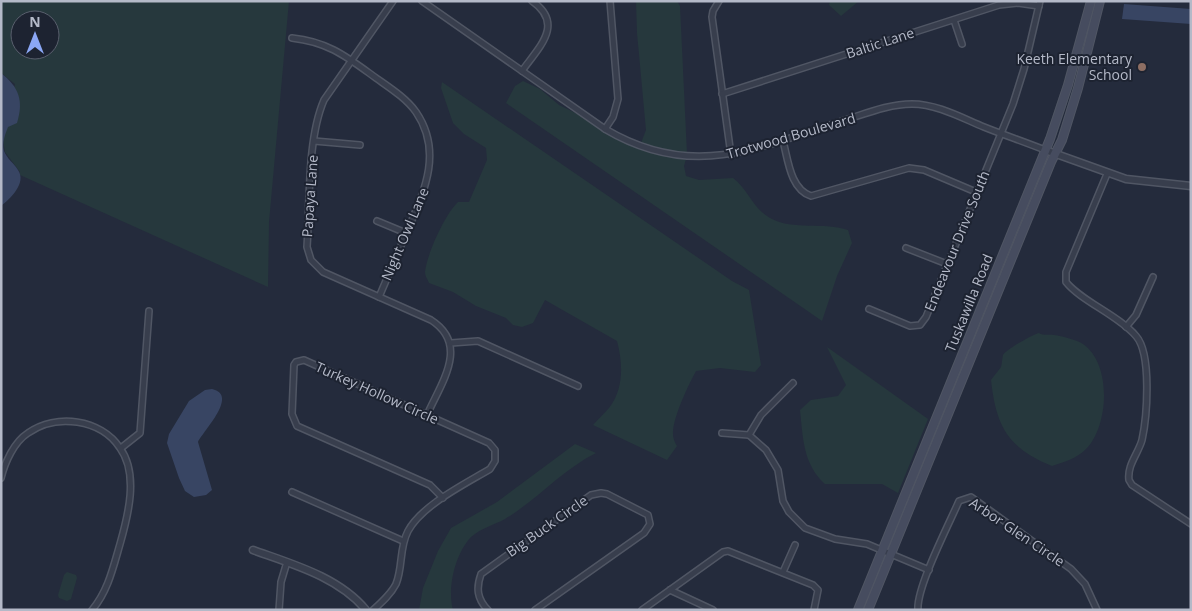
<svg xmlns="http://www.w3.org/2000/svg" width="1192" height="611" font-family="'Open Sans',sans-serif">
  <style>
    .green { fill: #26383d; fill-rule: evenodd }
    .water { fill: #384563 }
    .lines { fill: none; stroke-linecap: round; stroke-linejoin: round }
    .minor-casing { stroke: #505664; stroke-width: 8 }
    .tertiary-casing { stroke: #505664; stroke-width: 9 }
    .secondary-casing { stroke: #505664; stroke-width: 10 }
    .minor { stroke: #383e4d; stroke-width: 5 }
    .tertiary { stroke: #383e4d; stroke-width: 6 }
    .secondary { stroke: #464c5f; stroke-width: 8 }
    .education-dot { fill: #8d6e63; stroke: #1d2331; stroke-width: 2 }
    .labels { text-anchor: middle; stroke-width: 4; stroke-linejoin: round; paint-order: stroke }
    .street-label { font-size: 14px; fill: #b4b9c8; stroke: #1d2331 }
    .poi-label { font-size: 14px; fill: #b4b9c8; stroke: #1d2331; text-anchor: end }
  </style>
  <rect width="100%" height="100%" fill="#242b3c"/>
  <g class="green">
    <path d="M1 1H289L269 222 268 287 20 175V172L5 152 3 141 15 84 1 73ZM20 20H50V50H20Z"/>
    <polygon points="636,1 677,1 680,6 687,154 670,152 641,143 646,130 637,33"/>
    <polygon points="830,1 859,1 841,16 829,5"/>
    <path d="M523 81 540 89 559 105 588 119 623 142 646 151 686 159 684 166 686 176 699 180 733 178C749 190 752 209 772 219 792 230 825 222 848 230L852 243 837 276 822 321 506 103 515 86Z"/>
    <path d="M442 82 732 281 749 290 761 365 755 372 720 368 696 371C688 386 672 419 673 435 673 438 675 443 677 446L667 460 593 425C598 419 604 414 609 408 624 389 623 363 617 341L545 300 533 323 522 327 513 325 506 318 476 306 453 292 429 283C428 280 425 276 425 272 427 254 445 214 458 202H469L487 160 486 148 464 134 453 123 441 88Z"/>
    <path d="M1039 333C1044 336 1048 334 1054 335 1062 336 1077 340 1083 344 1112 364 1109 426 1086 449 1076 459 1064 462 1052 466 1007 448 996 425 991 380 994 376 998 371 1001 367 1002 364 1002 359 1003 355 1007 349 1032 335 1039 333Z"/>
    <path d="M827 347 928 419 898 493 882 484H825C803 464 803 438 800 410L811 400 838 396 846 385Z"/>
    <path d="M575 444 596 453C562 470 538 499 505 519 494 525 481 528 471 537 455 554 447 588 453 610H419L423 588 438 551 451 528 497 502Z"/>
    <polygon points="67,572 76,575 77,578 71,599 67,601 59,598 58,595 64,575"/>
  </g>
  <g class="water">
    <polygon points="1124,4 1191,9 1191,24 1122,19"/>
    <path d="M1 73C19 87 24 101 17 123L8 127C5 135 2 142 4 151 7 159 14 163 18 170 27 183 10 199 1 206Z"/>
    <path d="M212 389C239 395 204 430 198 442L212 490 206 495 194 497 185 491 179 478 167 443 169 434 189 401 205 390Z"/>
  </g>
  <g class="lines">
    <defs>
      <g id="minor">
        <path d="M393 1 324 100C307 139 310 203 307 247L311 260 323 272 431 320C470 345 441 383 427 415"/>
        <path d="M422 1 605 129C691 180 755 149 842 121 865 114 888 104 912 104 937 104 962 118 984 127 1004 135 1025 142 1045 150"/>
        <polyline points="719,1 713,11 712,17 731,155"/>
        <polyline points="954,20 962,44"/>
        <path d="M292 38C329 42 347 57 376 78 390 88 406 98 416 112 444 153 423 194 406 234 397 255 388 276 379 297"/>
        <path d="M522 71C539 47 565 24 532 1"/>
        <polyline points="722,94 999,5 1018,3 1039,6"/>
        <polyline points="605,129 613,117 618,99 610,1"/>
        <polyline points="314,141 360,145"/>
        <path d="M783 141C788 159 790 189 811 196L909 168 924 170 976 192"/>
        <path d="M1107 174 1066 272V282C1081 301 1118 315 1136 336 1152 354 1147 417 1142 440 1138 454 1127 465 1129 480L1132 485 1191 524"/>
        <polyline points="377,221 406,233"/>
        <polyline points="906,248 947,264"/>
        <polyline points="869,309 910,326 920,325 926,317 1013,104 1024,69 1040,1"/>
        <polyline points="1126,327 1136,315 1153,277"/>
        <polyline points="451,343 478,341 578,386"/>
        <polyline points="722,433 749,435 766,450 778,470 783,501 789,512 805,528 835,539 867,544 929,570"/>
        <polyline points="749,435 761,415 793,383"/>
        <polyline points="121,448 140,433 149,311"/>
        <path d="M1 478C5 462 14 442 28 433 56 413 101 419 120 448 139 474 128 516 120 544 113 568 108 591 92 610"/>
        <polyline points="292,492 403,541"/>
        <polyline points="783,572 795,545"/>
        <polyline points="670,590 713,610"/>
        <polyline points="279,610 281,582 287,562"/>
        <path d="M373 610C382 602 391 594 396 584 403 567 399 548 408 531 422 505 465 484 490 469L495 461V450L489 443 304 360 296 362 294 365 292 414 297 426 430 485 443 498"/>
        <path d="M488 610C477 599 476 588 481 574L591 495 601 493 607 494 648 515 650 524 644 533 535 610"/>
        <polyline points="642,610 723,552 728,551 813,585 818,590 814,610"/>
        <path d="M918 610C916 588 949 524 959 501L971 497 1071 569 1085 584 1097 610"/>
      </g>
      <g id="tertiary">
        <polyline points="1045,150 1126,179 1191,186"/>
        <path d="M253 550C292 564 339 577 366 610"/>
      </g>
      <g id="secondary">
        <polyline points="858,610 1050,139 1068,85 1091,1"/>
        <polyline points="868,610 1051,162 1062,140 1078,88 1100,1"/>
      </g>
    </defs>
    <use href="#minor" class="minor-casing"/>
    <use href="#tertiary" class="tertiary-casing"/>
    <use href="#secondary" class="secondary-casing"/>
    <use href="#minor" class="minor"/>
    <use href="#tertiary" class="tertiary"/>
    <use href="#secondary" class="secondary"/>
  </g>
  <circle class="education-dot" cx="1142" cy="67" r="5"/>
  <g class="labels">
    <g class="street-label">
      <text transform="translate(880 43) rotate(-18)" y="5">Baltic Lane</text>
      <text transform="translate(791 136) rotate(-16)" y="5">Trotwood Boulevard</text>
      <text transform="translate(310 196) rotate(-86)" y="5">Papaya Lane</text>
      <text transform="translate(405 234) rotate(-67)" y="5">Night Owl Lane</text>
      <text transform="translate(957 241) rotate(-68)" y="5">Endeavour Drive South</text>
      <text transform="translate(969 303) rotate(-68)" y="5">Tuskawilla Road</text>
      <text transform="translate(377 393) rotate(24)" y="5">Turkey Hollow Circle</text>
      <text transform="translate(547 526) rotate(-35)" y="5">Big Buck Circle</text>
      <text transform="translate(1017 532) rotate(34)" y="5">Arbor Glen Circle</text>
    </g>
    <g class="poi-label">
      <text x="1132" y="64">Keeth Elementary<tspan x="1132" dy="16">School</tspan></text>
    </g>
  </g>
  <rect width="1192" height="611" fill="none" stroke="#b4b9c8" stroke-width="5"/>
  <g transform="translate(35 35)"><circle r="24" fill="#1d2331" stroke="#595f6d"/>
  <path d="M0-4L9 19L0 12L-9 19Z" fill="#8ba7f5"/>
  <text y="-8" font-size="14" font-weight="bold" text-anchor="middle" fill="#b4b9c8">N</text>
  </g>
</svg>
